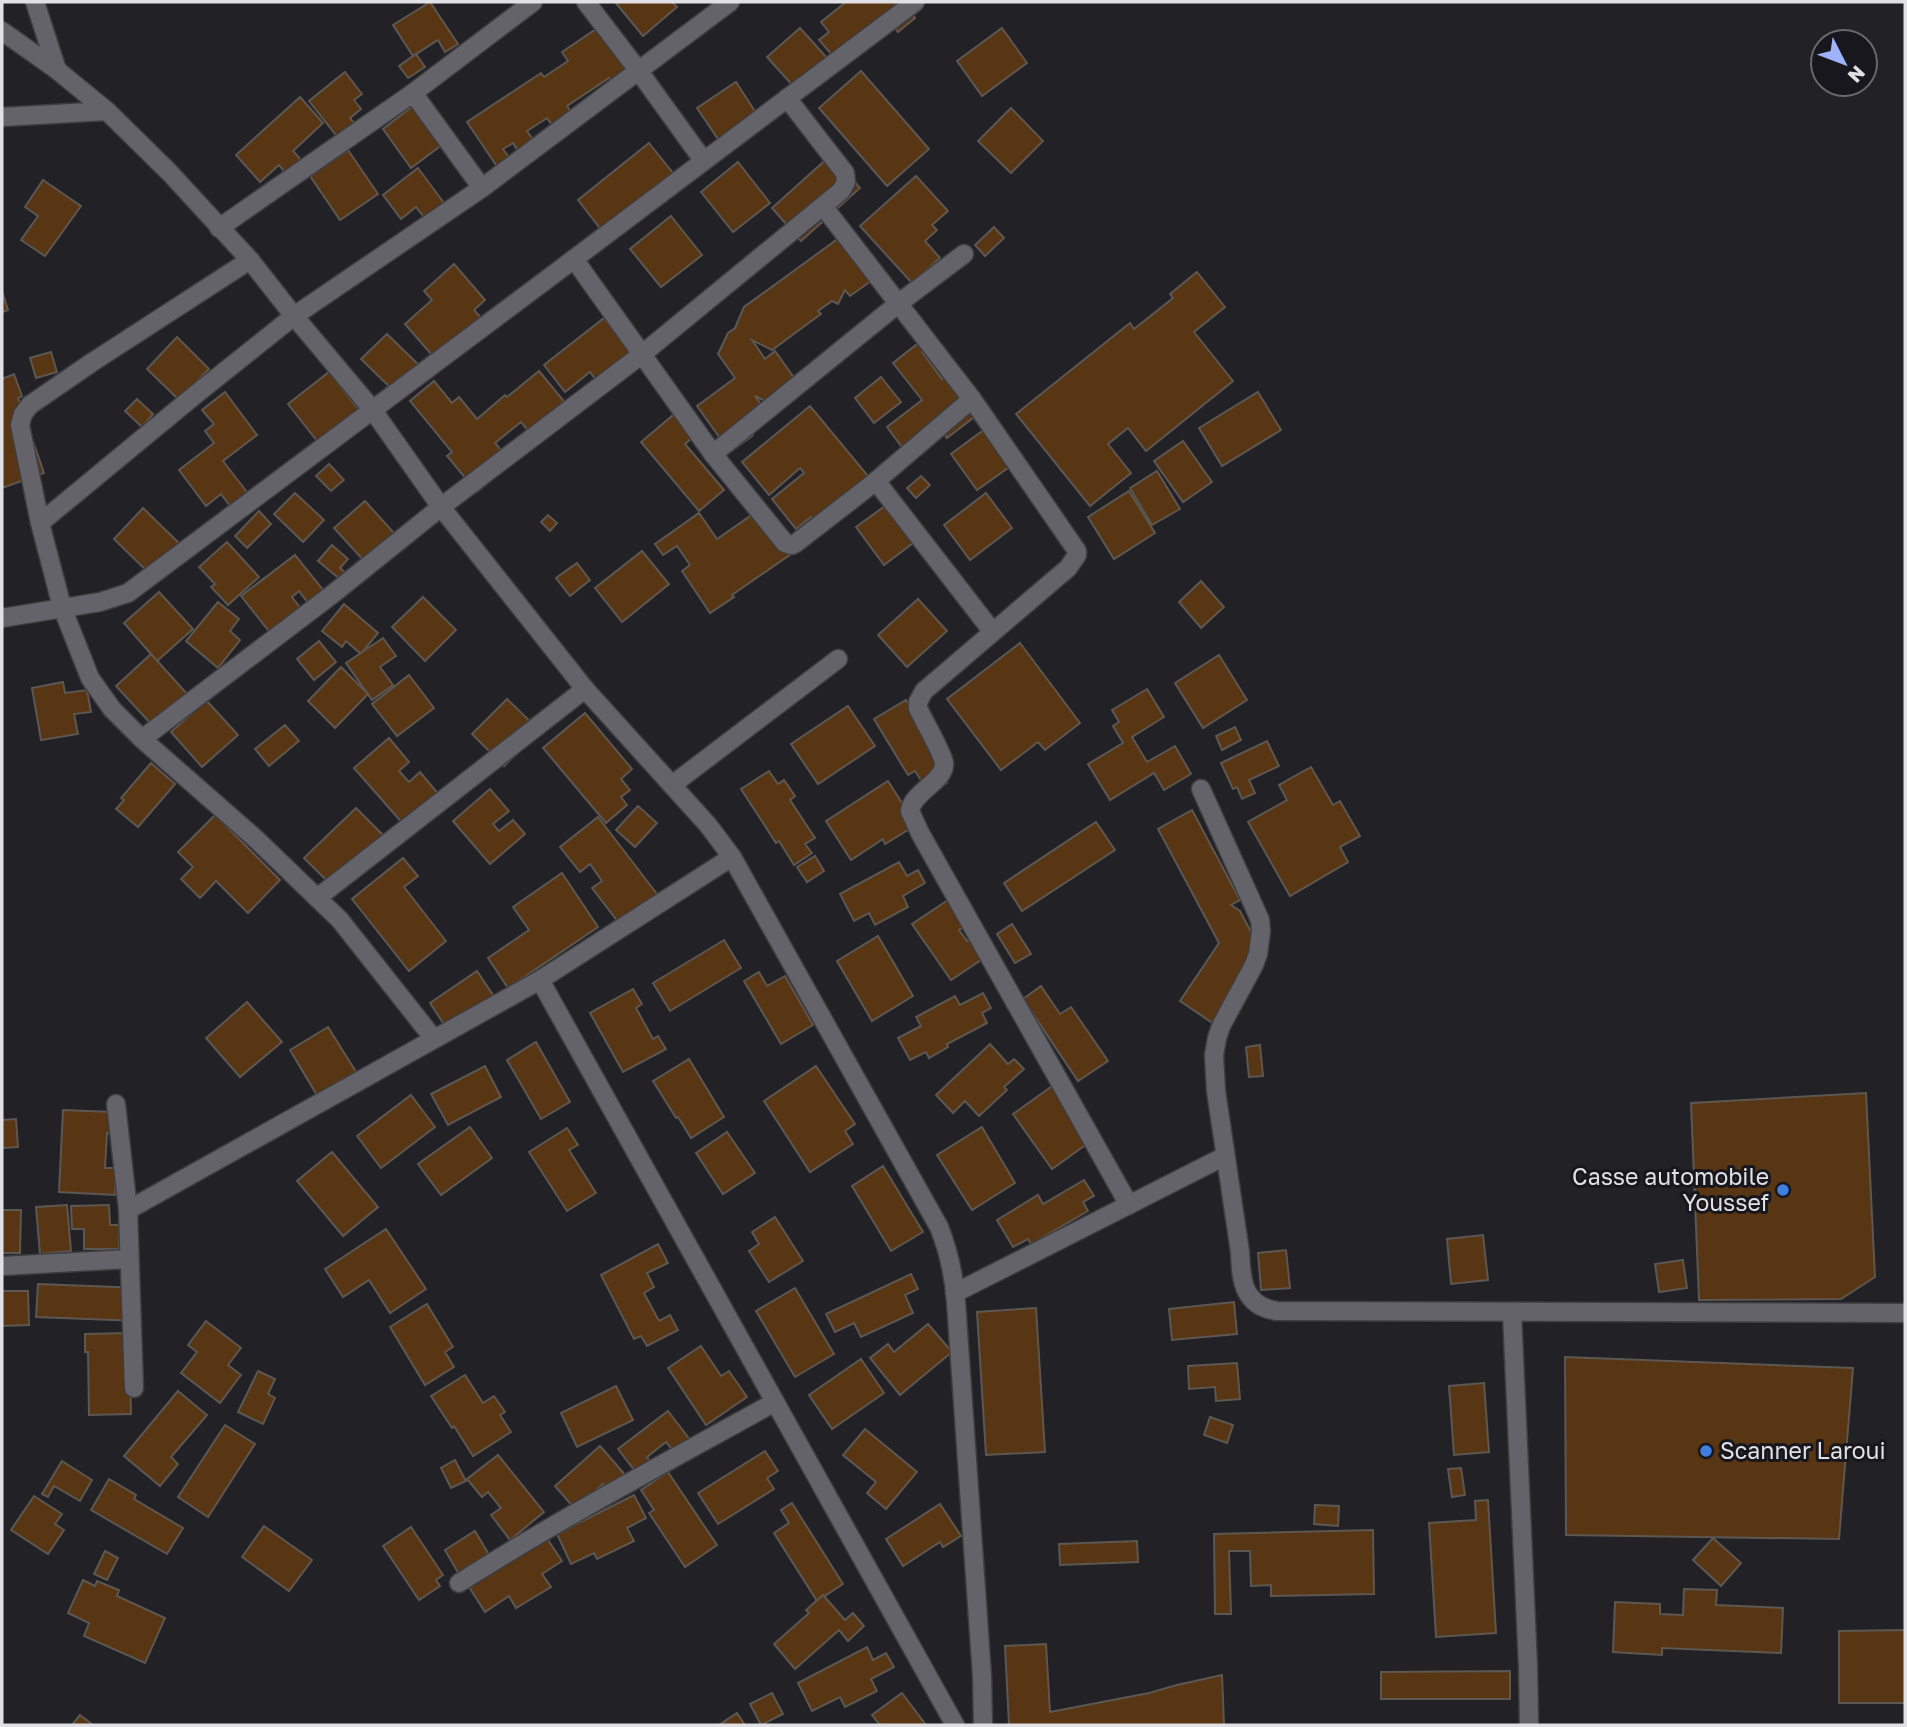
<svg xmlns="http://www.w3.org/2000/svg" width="1907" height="1727" font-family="'Golos Text',sans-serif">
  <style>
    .building { fill: #583513; stroke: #5d5752; stroke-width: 2 }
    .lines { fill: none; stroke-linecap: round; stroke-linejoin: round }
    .minor-casing { stroke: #3e3e42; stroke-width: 21 }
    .minor { stroke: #636369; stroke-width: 18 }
    .shop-dot { fill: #3f7fe0; stroke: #18171d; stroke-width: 2.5 }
    .labels { text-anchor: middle; stroke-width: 6; stroke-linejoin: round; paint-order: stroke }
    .poi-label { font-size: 23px; fill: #e1e1e5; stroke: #18171d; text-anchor: end }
  </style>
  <rect width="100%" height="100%" fill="#212126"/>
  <g class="building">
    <polygon points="430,2 458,44 445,52 438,40 413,56 393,25"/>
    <polygon points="615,2 672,2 677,7 643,36"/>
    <polygon points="846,2 901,2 915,18 898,32 887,19 839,63 819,40 829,32 821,22"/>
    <polygon points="608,21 637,64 611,81 609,78 567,106 576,119 557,132 547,118 527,131 535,142 519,153 513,143 503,149 511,160 498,168 467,122 541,73 544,77 568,61 562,52"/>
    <polygon points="800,28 836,68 803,97 767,57"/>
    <polygon points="1002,28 1027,63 982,96 957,61"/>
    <polygon points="416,54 425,67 408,78 399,66"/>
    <polygon points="861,71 929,149 887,186 819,108"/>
    <polygon points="345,72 362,94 354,100 361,109 350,118 357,127 340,140 309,101"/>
    <polygon points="736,82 758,116 720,142 697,108"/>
    <polygon points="300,97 323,123 293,151 302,161 287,175 279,165 260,182 236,155"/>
    <polygon points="418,102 447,141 411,168 383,129"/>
    <polygon points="1011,108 1043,141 1011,173 978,141"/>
    <polygon points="649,143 677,178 606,236 578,200"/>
    <polygon points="348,150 378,194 340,220 310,176"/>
    <polygon points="831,155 860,188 801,241 772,208"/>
    <polygon points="738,162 770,203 733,232 701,192"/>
    <polygon points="418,168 447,207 428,222 416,207 401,219 383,195"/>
    <polygon points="916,176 948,211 932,225 937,230 925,241 940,258 912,283 860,226"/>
    <polygon points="43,180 81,206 45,256 21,240 38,216 25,207"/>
    <polygon points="671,216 702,255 661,287 630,249"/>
    <polygon points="994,227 1004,238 985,256 975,245"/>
    <polygon points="850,230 882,273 850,296 845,290 838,304 832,301 818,311 821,314 772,350 752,340 765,359 775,351 800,386 774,406 755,396 768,414 759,421 752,436 730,452 697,406 735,378 718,354 728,333 735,328 744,307"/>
    <polygon points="454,264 485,300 474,310 484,321 438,362 405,324 432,300 424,291"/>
    <polygon points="1197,272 1225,307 1194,332 1233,381 1146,451 1128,428 1108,444 1131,473 1090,506 1016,414 1130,323 1134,329 1173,298 1170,294"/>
    <polygon points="2,291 8,310 2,312"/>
    <polygon points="604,318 634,357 599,384 590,372 565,392 544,365"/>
    <polygon points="387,334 424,370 399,396 361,359"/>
    <polygon points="930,334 936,341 922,352 942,379 952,371 982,411 947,438 944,434 910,458 887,427 922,400 893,363"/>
    <polygon points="177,337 209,369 179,400 147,369"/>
    <polygon points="51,352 57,372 36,378 30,358"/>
    <polygon points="539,371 572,411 536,441 521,422 495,443 512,463 477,492 447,456 452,452 410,401 434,381 452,403 459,397 477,419 505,395 507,397"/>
    <polygon points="329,372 366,419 325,451 288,404"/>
    <polygon points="14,374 22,396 18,398 44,473 2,488 2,379"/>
    <polygon points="881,377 901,402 874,423 855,398"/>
    <polygon points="225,392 257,435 223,461 250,496 233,510 221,494 206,506 179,470 214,443 205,431 214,424 202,410"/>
    <polygon points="1258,392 1281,430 1222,466 1199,428"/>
    <polygon points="137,399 153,414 142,427 125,411"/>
    <polygon points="810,406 878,488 820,528 811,517 796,529 772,499 804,473 800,468 769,495 742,462"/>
    <polygon points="679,410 698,433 685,444 724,490 699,511 641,442"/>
    <polygon points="989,426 1015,463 977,490 951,454"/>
    <polygon points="1183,441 1212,482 1183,502 1154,461"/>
    <polygon points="329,464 344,480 331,491 316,476"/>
    <polygon points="1157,471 1180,509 1152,525 1130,488"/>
    <polygon points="921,476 930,485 916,498 907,488"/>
    <polygon points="1129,491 1155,533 1114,559 1088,517"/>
    <polygon points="295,493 324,520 303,542 274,514"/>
    <polygon points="986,493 1012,528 970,560 944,525"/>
    <polygon points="365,501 403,543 365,562 334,528"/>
    <polygon points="889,503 917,540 884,565 856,527"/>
    <polygon points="763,507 794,552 732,595 734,597 710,613 682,571 690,565 677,546 663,555 655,544 699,513 717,539"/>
    <polygon points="143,508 183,547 153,577 114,539"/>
    <polygon points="259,511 271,524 247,548 235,536"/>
    <polygon points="548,515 557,523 550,531 541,522"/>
    <polygon points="227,542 259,577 228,605 211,587 215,584 199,567"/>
    <polygon points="332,545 348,559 340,568 347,574 342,581 318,561"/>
    <polygon points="642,551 669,584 622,622 595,588"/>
    <polygon points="295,555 324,591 308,603 299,591 292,597 302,610 272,635 241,596"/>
    <polygon points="577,563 590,580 570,596 556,578"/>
    <polygon points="1201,581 1224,607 1201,628 1179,602"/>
    <polygon points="159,592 193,629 157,661 124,623"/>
    <polygon points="423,597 456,630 425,661 392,627"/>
    <polygon points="918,599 947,631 907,667 878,635"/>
    <polygon points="218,602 239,619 230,631 240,640 218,668 186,641"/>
    <polygon points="344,604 378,633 361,654 346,641 342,647 322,631"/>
    <polygon points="383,638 396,656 380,667 393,685 372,700 346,663"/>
    <polygon points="319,641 336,662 314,680 297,659"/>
    <polygon points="1020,643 1080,723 1045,750 1038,742 1001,770 947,699"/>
    <polygon points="151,654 188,695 153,726 116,686"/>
    <polygon points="1219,655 1247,700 1203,728 1175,683"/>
    <polygon points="341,667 368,694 335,728 308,701"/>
    <polygon points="409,675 434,708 397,736 372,704"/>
    <polygon points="63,682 65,693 87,690 91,712 74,714 78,734 41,740 32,688"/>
    <polygon points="1147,689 1164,717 1132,737 1147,762 1175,746 1191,774 1164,790 1154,773 1110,800 1088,764 1123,743 1113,726 1119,722 1112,710"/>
    <polygon points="507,699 540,731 504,766 472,734"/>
    <polygon points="206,700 238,735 202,767 171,732"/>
    <polygon points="906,700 915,716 947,783 929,793 915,771 908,775 874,719"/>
    <polygon points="848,706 875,746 818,784 791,744"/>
    <polygon points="585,713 632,769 621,779 630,790 621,797 627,805 606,823 543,748"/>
    <polygon points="285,725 299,741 269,766 255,749"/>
    <polygon points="1235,727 1241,740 1222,750 1216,736"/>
    <polygon points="389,738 409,762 399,771 409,782 420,772 440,796 405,826 354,768"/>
    <polygon points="1267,741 1279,766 1249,780 1255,793 1242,799 1237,787 1233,789 1221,763"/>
    <polygon points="151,763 175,784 138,827 116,809 124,800 121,798"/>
    <polygon points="1311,767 1333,805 1340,801 1360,836 1340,847 1348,862 1290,896 1248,822 1287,800 1279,785"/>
    <polygon points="769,771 778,784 784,780 795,796 790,800 815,838 805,844 812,853 794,865 779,841 776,843 741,789"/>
    <polygon points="888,781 916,825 885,844 883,839 851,860 826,821"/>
    <polygon points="490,789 509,811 493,824 499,831 513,820 525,834 490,864 453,821"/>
    <polygon points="638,806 657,823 635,847 616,830"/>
    <polygon points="356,808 390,842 334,888 304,858"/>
    <polygon points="1192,810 1240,900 1231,905 1240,911 1262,953 1214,1024 1180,1001 1219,943 1158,829"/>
    <polygon points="215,815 280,880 248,913 216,881 200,898 181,879 193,867 178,852"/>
    <polygon points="598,817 657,894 619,923 592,888 602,881 590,864 580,872 560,847"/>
    <polygon points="1096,822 1115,850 1022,911 1004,883"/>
    <polygon points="815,856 824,871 807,882 797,867"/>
    <polygon points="403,858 418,876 404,887 446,941 409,971 352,899"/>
    <polygon points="899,862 907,876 918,870 925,883 903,896 908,907 875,925 869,913 854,921 840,894"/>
    <polygon points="562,873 598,927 508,988 488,958 529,930 513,907"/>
    <polygon points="954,896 972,921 959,930 967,941 976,934 990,954 951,980 912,924"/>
    <polygon points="1012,924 1031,954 1015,963 997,934"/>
    <polygon points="878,936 913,996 872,1021 837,961"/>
    <polygon points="724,940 741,968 670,1011 653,983"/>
    <polygon points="477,971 495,998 447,1029 430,1003"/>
    <polygon points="759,972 767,986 785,976 813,1025 781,1044 744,981"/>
    <polygon points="1041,986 1060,1014 1071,1007 1108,1061 1078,1081 1023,999"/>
    <polygon points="633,989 642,1004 636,1008 653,1039 658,1036 666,1049 623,1072 590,1013"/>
    <polygon points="983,993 991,1008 982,1013 987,1023 947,1044 948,1047 929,1058 926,1052 910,1060 898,1038 921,1026 916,1017 955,996 960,1005"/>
    <polygon points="247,1002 282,1042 240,1077 206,1038"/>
    <polygon points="328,1027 363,1083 324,1107 290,1050"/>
    <polygon points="536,1042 570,1102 541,1119 507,1060"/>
    <polygon points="990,1044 1008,1064 1014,1059 1024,1069 1004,1087 1007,1090 979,1116 965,1101 953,1113 936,1095"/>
    <polygon points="1260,1045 1263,1076 1249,1077 1246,1047"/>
    <polygon points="689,1059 724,1117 691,1138 678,1117 676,1118 653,1081"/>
    <polygon points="485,1066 501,1097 448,1125 431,1094"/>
    <polygon points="816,1066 855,1124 845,1131 853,1144 810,1172 764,1101"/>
    <polygon points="1055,1084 1091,1141 1052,1169 1013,1114"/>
    <polygon points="1866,1093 1875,1277 1841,1299 1699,1300 1691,1103"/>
    <polygon points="411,1095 435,1127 381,1168 357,1136"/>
    <polygon points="63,1110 112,1112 111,1134 107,1133 105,1168 116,1168 115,1195 59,1192"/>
    <polygon points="16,1119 18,1147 2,1148 2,1120"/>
    <polygon points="470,1127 492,1158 441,1195 418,1164"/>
    <polygon points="982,1127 1015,1183 972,1210 937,1155"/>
    <polygon points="567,1128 578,1145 569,1150 596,1193 567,1211 529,1152"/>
    <polygon points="727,1132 755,1173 723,1194 696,1153"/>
    <polygon points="332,1152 378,1207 343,1236 297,1181"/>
    <polygon points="883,1166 923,1232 891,1251 852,1186"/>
    <polygon points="1084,1180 1094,1196 1083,1202 1088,1211 1031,1244 1028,1239 1013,1247 997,1220 1038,1195 1043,1204"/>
    <polygon points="67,1205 71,1251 40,1254 36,1207"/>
    <polygon points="109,1205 110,1225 119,1225 119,1249 84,1249 84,1229 72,1229 71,1206"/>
    <polygon points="2,1210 21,1210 20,1253 2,1253"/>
    <polygon points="775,1217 803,1261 769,1282 749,1251 759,1244 752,1232"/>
    <polygon points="386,1229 426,1289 390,1313 369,1280 343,1297 325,1269"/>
    <polygon points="1483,1235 1488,1280 1451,1284 1447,1239"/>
    <polygon points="658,1244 668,1263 647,1273 654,1287 644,1293 659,1321 670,1315 678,1330 647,1346 641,1336 634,1339 601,1275"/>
    <polygon points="1286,1250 1290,1288 1261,1290 1258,1253"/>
    <polygon points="1683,1260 1687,1288 1659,1292 1655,1264"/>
    <polygon points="911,1274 918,1289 905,1295 913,1313 861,1337 854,1323 835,1332 826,1314"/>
    <polygon points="38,1284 140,1288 139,1321 36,1317"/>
    <polygon points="795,1288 834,1354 795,1377 756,1311"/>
    <polygon points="2,1291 28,1291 29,1325 2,1326"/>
    <polygon points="1234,1302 1237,1334 1172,1340 1169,1309"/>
    <polygon points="427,1304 453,1347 445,1352 454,1367 425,1385 390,1327"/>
    <polygon points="1036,1308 1045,1452 986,1455 977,1312"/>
    <polygon points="206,1321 241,1348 228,1365 241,1375 220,1403 181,1373 197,1352 188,1345"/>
    <polygon points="928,1324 952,1352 900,1395 870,1358 888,1344 894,1352"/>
    <polygon points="129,1333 131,1414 89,1415 88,1352 85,1352 85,1334"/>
    <polygon points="701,1346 721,1376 729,1371 747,1397 706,1425 668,1368"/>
    <polygon points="1565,1357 1853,1368 1839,1539 1566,1535"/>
    <polygon points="861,1359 884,1393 832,1429 809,1395"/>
    <polygon points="1237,1363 1240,1399 1216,1401 1215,1387 1189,1389 1188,1366"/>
    <polygon points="258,1371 275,1379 268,1394 275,1398 263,1424 238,1412"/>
    <polygon points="465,1375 483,1403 494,1396 505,1412 500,1415 511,1432 473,1456 454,1426 452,1428 431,1396"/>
    <polygon points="1484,1383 1489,1452 1454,1455 1449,1386"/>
    <polygon points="616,1386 633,1420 577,1447 561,1413"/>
    <polygon points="178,1391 207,1415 171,1457 178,1464 160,1486 124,1456"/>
    <polygon points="668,1411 691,1441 675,1453 666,1442 647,1457 652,1464 638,1475 618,1449"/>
    <polygon points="1210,1417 1233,1425 1227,1443 1204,1435"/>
    <polygon points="225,1425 255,1444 208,1517 178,1497"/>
    <polygon points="865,1429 917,1472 886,1509 867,1493 876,1482 843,1455"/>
    <polygon points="600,1446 627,1477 609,1492 603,1484 575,1509 555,1486"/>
    <polygon points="765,1451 778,1471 767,1478 774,1489 718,1524 698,1493"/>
    <polygon points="498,1455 544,1512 510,1540 491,1515 501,1508 488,1492 482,1497 467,1479"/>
    <polygon points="455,1460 466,1481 451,1488 441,1468"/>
    <polygon points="62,1461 92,1480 80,1501 54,1486 48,1497 42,1494"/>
    <polygon points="1461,1468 1465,1495 1452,1497 1448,1469"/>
    <polygon points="668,1472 717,1545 685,1567 649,1513 654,1510 641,1490"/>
    <polygon points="109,1479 136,1495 134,1499 183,1528 167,1554 91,1510"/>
    <polygon points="634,1495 646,1518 627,1528 634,1541 597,1559 594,1553 571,1564 557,1534"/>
    <polygon points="34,1496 62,1514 55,1524 64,1530 48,1554 11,1530"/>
    <polygon points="1488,1500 1496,1633 1436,1637 1429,1523 1476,1520 1475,1501"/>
    <polygon points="792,1503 843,1584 817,1601 774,1533 789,1523 781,1510"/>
    <polygon points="940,1504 961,1536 943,1547 940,1542 903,1566 886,1539"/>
    <polygon points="1315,1505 1339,1506 1338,1526 1314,1524"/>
    <polygon points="264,1526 312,1560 289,1591 242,1557"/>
    <polygon points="411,1527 443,1575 436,1580 440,1586 419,1600 383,1546"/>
    <polygon points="1373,1530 1374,1594 1271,1596 1271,1585 1251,1586 1250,1551 1229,1551 1231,1614 1215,1614 1214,1534"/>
    <polygon points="475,1531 491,1558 460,1576 445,1550"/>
    <polygon points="546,1537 562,1561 542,1574 551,1587 516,1608 509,1596 485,1612 469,1587"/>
    <polygon points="1713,1538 1741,1563 1721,1586 1693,1560"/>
    <polygon points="1137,1541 1138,1562 1060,1565 1059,1544"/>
    <polygon points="105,1551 118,1558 107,1580 94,1574"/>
    <polygon points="83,1580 95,1586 97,1581 119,1590 117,1596 165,1618 145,1663 84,1636 89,1623 68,1613"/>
    <polygon points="1684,1589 1717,1590 1716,1605 1783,1608 1781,1653 1662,1648 1662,1655 1613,1652 1615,1602 1660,1604 1660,1614 1683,1615"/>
    <polygon points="823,1595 845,1620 853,1613 864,1626 848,1641 839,1630 795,1669 774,1644 809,1613 806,1610"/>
    <polygon points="1905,1630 1905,1703 1839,1703 1839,1631"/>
    <polygon points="1046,1644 1050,1712 1149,1693 1177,1685 1222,1675 1224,1725 1009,1725 1005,1646"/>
    <polygon points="867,1647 873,1660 886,1653 894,1667 871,1679 877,1691 845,1707 840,1697 812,1711 798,1683"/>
    <polygon points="1510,1671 1510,1699 1381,1699 1381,1672"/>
    <polygon points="772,1693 783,1714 761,1725 750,1704"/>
    <polygon points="902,1693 926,1725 880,1725 872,1715"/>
    <polygon points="737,1713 745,1725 719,1725"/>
    <polygon points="80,1715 93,1725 72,1725"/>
  </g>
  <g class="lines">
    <defs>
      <g id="minor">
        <polyline points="35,2 57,70"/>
        <polyline points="586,2 638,70 703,160"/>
        <path d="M2 31 57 70 107 111 170 173 250 260 294 316 372 409 441 507 585 689 708 825 732 857 939 1227C949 1252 954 1276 956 1302L982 1676 983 1725"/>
        <polyline points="413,93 482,188"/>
        <polyline points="2,117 107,111"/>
        <path d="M823 206 972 399 1077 551V555L1068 568 924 691 918 702V708C924 722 942 751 944 763 946 781 912 792 910 811L920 833 1129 1205"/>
        <polyline points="219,228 413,93 533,2"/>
        <polyline points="574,259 713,454 785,543 792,545 796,543 876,481 972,399"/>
        <polyline points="250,260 91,363 30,405 23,414 20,425 40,523 62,607 90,678 112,709 142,739 256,839 340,920 434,1039"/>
        <polyline points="713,454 899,303 964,254"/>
        <polyline points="876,481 992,631"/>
        <polyline points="40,523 195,395 294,316 482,188 730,2"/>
        <polyline points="2,618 100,602 128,593 574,259 915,2"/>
        <polyline points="142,739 334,593 441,507 641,355 841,191 846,182 845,173 787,98"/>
        <polyline points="672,785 838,659"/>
        <path d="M1201 789 1252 902 1260 920 1261 931 1258 954 1254 965 1221 1026 1217 1038 1214 1055 1216 1091 1240 1252C1241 1280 1243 1306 1277 1311L1905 1313"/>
        <polyline points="317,898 585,689"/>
        <polyline points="540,980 955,1725"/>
        <polyline points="116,1104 128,1210 134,1388"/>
        <polyline points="128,1210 540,980 732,857"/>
        <polyline points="2,1266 129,1259"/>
        <polyline points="955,1293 1225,1156"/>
        <polyline points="1512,1313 1528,1666 1529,1725"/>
        <path d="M459 1583C561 1518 669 1461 775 1402"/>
      </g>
    </defs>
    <use href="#minor" class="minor-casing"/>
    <use href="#minor" class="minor"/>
  </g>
  <g class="shop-dot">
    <circle cx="1783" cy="1190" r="7"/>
    <circle cx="1706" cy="1451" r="7"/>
  </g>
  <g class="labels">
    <g class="poi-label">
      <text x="1769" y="1185">Casse automobile<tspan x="1769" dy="26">Youssef</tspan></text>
      <text x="1720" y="1459" text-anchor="start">Scanner Laroui</text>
    </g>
  </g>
  <rect width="1907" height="1727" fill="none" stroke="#e1e1e5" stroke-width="7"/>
  <g transform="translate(1844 63) rotate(132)"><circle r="33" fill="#18171d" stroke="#68686d" stroke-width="2"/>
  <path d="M0-5L12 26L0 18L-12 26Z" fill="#9fb3fd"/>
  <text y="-10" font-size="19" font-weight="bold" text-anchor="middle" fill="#e1e1e5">N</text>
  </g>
</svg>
